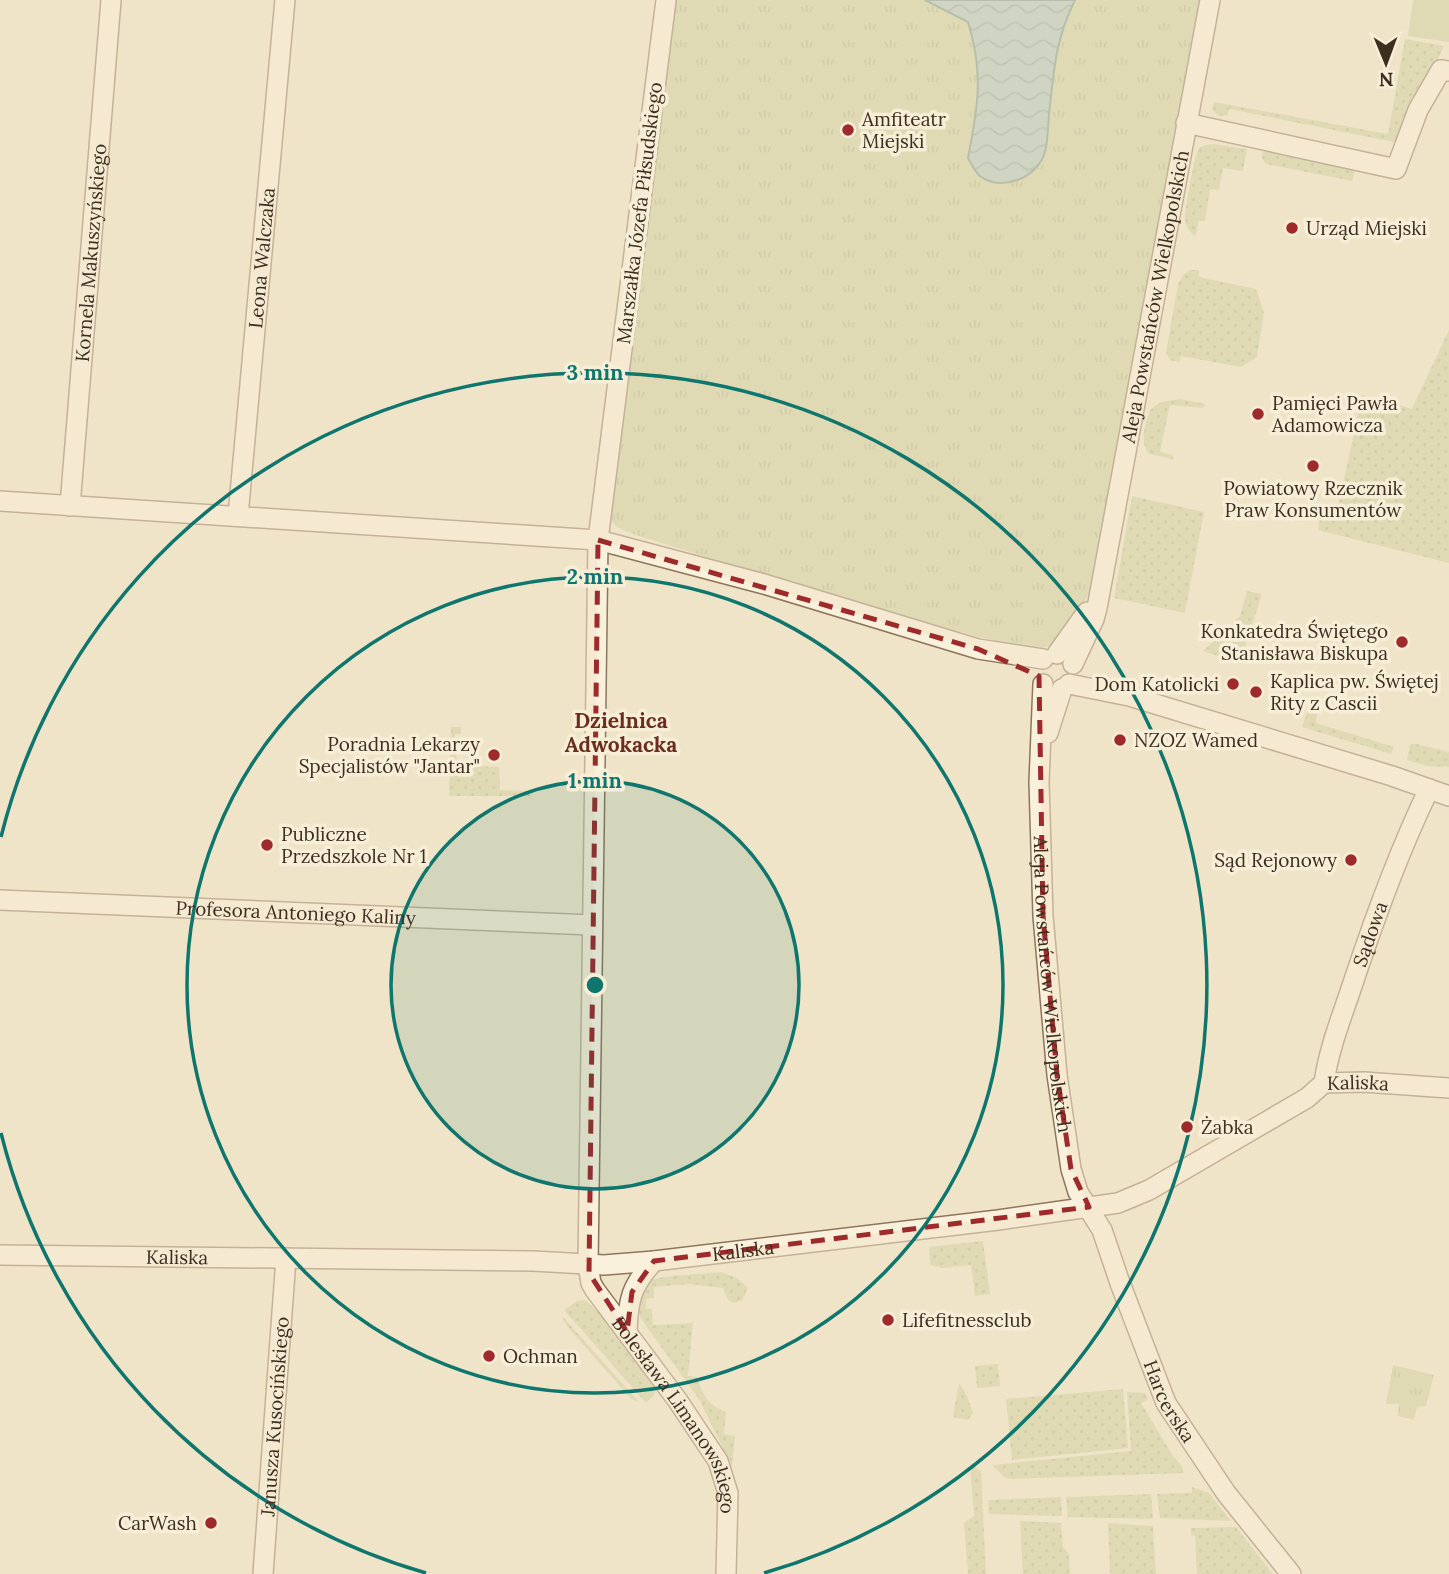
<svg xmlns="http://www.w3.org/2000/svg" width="1449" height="1574" font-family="Lora,serif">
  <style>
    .grass { fill: url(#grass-dots) }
    .park { fill: url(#park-tufts) }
    .garden { fill: #c9cf9b }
    .water { fill: url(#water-waves); stroke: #6f938a; stroke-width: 2 }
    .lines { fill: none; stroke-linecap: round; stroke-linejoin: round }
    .minor-casing { stroke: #8d765c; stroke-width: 22 }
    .minor { stroke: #faf1dc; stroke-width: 19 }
    .marked { fill: none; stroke: #9e2a2b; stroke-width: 5; stroke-dasharray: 14 9; stroke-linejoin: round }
    .ring { fill: none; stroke: #0f766e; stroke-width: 3.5 }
    .poi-dot { fill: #9e2a2b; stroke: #f7eed8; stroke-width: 2.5 }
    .labels { text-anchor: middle; stroke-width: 7; stroke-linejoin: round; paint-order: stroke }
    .poi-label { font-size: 19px; fill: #3d2e20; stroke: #f7eed8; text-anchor: start }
    .street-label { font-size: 19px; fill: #3d2e20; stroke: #f7eed8 }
    .neighbourhood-label { font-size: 21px; font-weight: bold; fill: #6b2e1e; stroke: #f7eed8 }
    .centre { fill: #0f766e; stroke: #f7eed8; stroke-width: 3.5 }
    .ring-label { font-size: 21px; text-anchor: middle; font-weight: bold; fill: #0f766e; stroke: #f7eed8; stroke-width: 7; stroke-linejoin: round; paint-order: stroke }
  </style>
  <defs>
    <pattern id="grass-dots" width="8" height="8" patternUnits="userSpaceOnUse" patternTransform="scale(1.75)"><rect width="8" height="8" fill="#c9cf9b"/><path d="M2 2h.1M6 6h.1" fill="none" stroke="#aeb285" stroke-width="1.8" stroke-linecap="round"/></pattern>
    <pattern id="park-tufts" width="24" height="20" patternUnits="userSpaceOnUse" patternTransform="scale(1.75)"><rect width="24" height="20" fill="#c9cf9b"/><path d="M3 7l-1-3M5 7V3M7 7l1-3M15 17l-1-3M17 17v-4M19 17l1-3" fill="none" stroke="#aeb285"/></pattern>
    <pattern id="water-waves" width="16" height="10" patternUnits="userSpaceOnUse" patternTransform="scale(1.75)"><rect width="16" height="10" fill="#a9c4bc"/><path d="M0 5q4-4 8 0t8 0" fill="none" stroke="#8ba098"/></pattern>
  </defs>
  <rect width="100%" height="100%" fill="#f0e4c8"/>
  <g class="grass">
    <polygon points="1405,39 1444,46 1399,143 1229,109 1227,115 1218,116 1212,109 1214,102 1388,134"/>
    <path d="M1213 144 1247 149 1243 171 1223 168 1219 190 1210 189 1205 221 1199 220 1195 237C1190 231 1185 227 1185 218 1185 208 1194 158 1198 150 1201 145 1208 145 1213 144Z"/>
    <polygon points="1263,147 1355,171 1352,181 1266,164 1262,158"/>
    <polygon points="1190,270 1199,270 1199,277 1256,289 1264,313 1257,357 1241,367 1181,356 1179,362 1170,360 1166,353 1178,284 1183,275"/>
    <polygon points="1449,330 1449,563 1318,530 1320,518 1335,521 1362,395 1412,409"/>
    <path d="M1180 399 1206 404 1203 408 1170 405 1160 452 1173 455V459L1149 454C1139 441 1145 423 1151 409L1161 402Z"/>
    <polygon points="1132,496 1204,512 1185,613 1114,598"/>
    <polygon points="1247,591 1262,594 1240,663 1203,651 1240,616"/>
    <polygon points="1308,710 1317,712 1316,723 1394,747 1391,754 1302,727"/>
    <polygon points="451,727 461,727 461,734 455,734 457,765 499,767 500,790 530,791 530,796 449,796"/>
    <polygon points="1410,744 1417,744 1449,752 1449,767 1428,766 1407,760"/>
    <polygon points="983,1241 990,1294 975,1296 971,1265 943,1268 930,1265 929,1247"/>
    <path d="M721 1272 737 1278 748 1288 742 1300 734 1303 728 1300 723 1288 689 1284 654 1287V1298L646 1299V1309H652L653 1325 693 1323 688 1376 697 1377C703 1396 707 1404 726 1412L724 1434 735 1436 732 1467 699 1399 641 1319C637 1307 639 1286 653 1280 663 1275 707 1274 721 1272Z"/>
    <polygon points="585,1300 601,1315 656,1388 654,1395 646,1403 564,1310 577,1301"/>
    <polygon points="562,1316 639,1402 631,1399 566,1325"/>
    <polygon points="998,1364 1000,1386 977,1388 975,1366"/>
    <polygon points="959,1383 966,1394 973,1413 968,1420 953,1417"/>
    <polygon points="1123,1389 1128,1448 1012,1460 1006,1399"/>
    <polygon points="1127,1392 1145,1393 1148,1399 1141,1403 1173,1456 1182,1466 1184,1473 1010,1479 1004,1477 992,1465 1131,1451"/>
    <polygon points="970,1464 981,1471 986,1574 968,1574 964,1523 974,1516"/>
    <polygon points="1192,1487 1209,1493 1231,1521 1160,1518 1157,1494 1192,1493"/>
    <polygon points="1151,1494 1153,1519 1068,1517 1066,1497"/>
    <polygon points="1061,1497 1062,1516 989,1514 988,1500"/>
    <polygon points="1020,1521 1061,1523 1063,1547 1069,1554 1070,1574 1023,1574"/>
    <polygon points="1108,1523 1153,1526 1156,1574 1110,1574"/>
    <polygon points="1236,1527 1273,1574 1197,1574 1195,1536 1191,1535 1191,1528"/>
  </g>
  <g class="park">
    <path d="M675 0H1202L1092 585C1080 614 1063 654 1026 649L860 605 636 535C623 530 613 528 609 515Z"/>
    <polygon points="1393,1365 1434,1375 1426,1406 1417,1407 1414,1420 1398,1416 1399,1404 1386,1404"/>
  </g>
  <polygon class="garden" points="1413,0 1449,0 1449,42 1408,36"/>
  <path class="water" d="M925 0H1075C1055 40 1054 71 1049 114 1048 126 1048 140 1045 152 1038 177 1002 193 980 176 975 172 971 163 968 158 978 107 984 73 968 22Z"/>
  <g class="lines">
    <defs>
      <g id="minor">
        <path id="s1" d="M666 0 598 540 588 1265 591 1283 595 1290 678 1401 718 1461 728 1493 726 1574"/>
        <polyline points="1186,123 1396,169 1418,110 1441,70 1449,71"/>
        <polyline points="0,501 598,540 764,584 978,649 1043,659"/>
        <path id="s2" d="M70 506 111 0"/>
        <path id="s3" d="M238 516 285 0"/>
        <polyline points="1057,654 1087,612"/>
        <path id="s4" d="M1073 664 1094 619 1097 608 1210 0"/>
        <path id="s5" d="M1043 684 1039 782 1043 916 1057 1075 1071 1169 1078 1192 1102 1230 1120 1283 1166 1403 1226 1493 1291 1574"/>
        <polyline points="1069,684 1129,696 1392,776 1449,796"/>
        <polyline points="1048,733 1062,689"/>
        <path id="s6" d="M0 900 592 925"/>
        <path id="s7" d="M1324 1083C1329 1047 1343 1014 1354 980 1376 914 1399 851 1429 789"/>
        <path id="s8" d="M0 1255 533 1261 604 1265 654 1261 998 1220 1118 1203 1149 1190 1307 1098 1324 1083 1364 1082 1449 1088"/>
        <path d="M627 1332C628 1300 631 1286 654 1261"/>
        <path id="s9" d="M263 1574 286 1258"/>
      </g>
    </defs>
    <use href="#minor" class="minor-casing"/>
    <use href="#minor" class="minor"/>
  </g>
  <path d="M0 0H1449V1574H0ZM598 540 978 649 1039 676 1043 916 1057 1075 1071 1169 1089 1207 654 1261 632 1292 627 1332 589 1273Z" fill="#f0e4c8" fill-opacity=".55" fill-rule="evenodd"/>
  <path class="marked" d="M598 540 978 649 1039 676 1043 916 1057 1075 1071 1169 1089 1207 654 1261 632 1292 627 1332 589 1273Z"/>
  <circle cx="595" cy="985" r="204" fill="#0f766e" fill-opacity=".12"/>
  <g class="ring">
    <circle cx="595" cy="985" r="204"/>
    <circle cx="595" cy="985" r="408"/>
    <path d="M426 1573A612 612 0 0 1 1 1133M1 837A612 612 0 1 1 764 1573"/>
  </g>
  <g class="poi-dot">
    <circle cx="848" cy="130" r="7"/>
    <circle cx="1292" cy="228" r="7"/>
    <circle cx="1258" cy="414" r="7"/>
    <circle cx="1313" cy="466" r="7"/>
    <circle cx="1402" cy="642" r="7"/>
    <circle cx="1233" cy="684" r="7"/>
    <circle cx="1256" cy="692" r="7"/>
    <circle cx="1120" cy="740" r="7"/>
    <circle cx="494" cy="755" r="7"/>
    <circle cx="267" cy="845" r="7"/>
    <circle cx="1351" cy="860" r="7"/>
    <circle cx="1187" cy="1127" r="7"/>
    <circle cx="888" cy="1320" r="7"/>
    <circle cx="489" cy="1356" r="7"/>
    <circle cx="211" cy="1523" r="7"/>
  </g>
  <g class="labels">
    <g class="poi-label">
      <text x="862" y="126">Amfiteatr<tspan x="862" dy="22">Miejski</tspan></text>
      <text x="1306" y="235">Urząd Miejski</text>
      <text x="1272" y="410">Pamięci Pawła<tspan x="1272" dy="22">Adamowicza</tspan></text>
      <text x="1313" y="495" text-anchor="middle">Powiatowy Rzecznik<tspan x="1313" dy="22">Praw Konsumentów</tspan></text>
      <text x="1388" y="638" text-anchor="end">Konkatedra Świętego<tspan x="1388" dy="22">Stanisława Biskupa</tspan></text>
      <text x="1270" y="688">Kaplica pw. Świętej<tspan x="1270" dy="22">Rity z Cascii</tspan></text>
      <text x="1219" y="691" text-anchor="end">Dom Katolicki</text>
      <text x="1134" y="747">NZOZ Wamed</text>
      <text x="480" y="751" text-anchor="end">Poradnia Lekarzy<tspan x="480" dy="22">Specjalistów "Jantar"</tspan></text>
      <text x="281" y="841">Publiczne<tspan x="281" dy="22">Przedszkole Nr 1</tspan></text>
      <text x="1337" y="867" text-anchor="end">Sąd Rejonowy</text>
      <text x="1201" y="1134">Żabka</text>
      <text x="902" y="1327">Lifefitnessclub</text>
      <text x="503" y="1363">Ochman</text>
      <text x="197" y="1530" text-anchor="end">CarWash</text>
    </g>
    <g class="street-label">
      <text transform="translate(639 213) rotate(-83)" y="7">Marszałka Józefa Piłsudskiego</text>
      <text dy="7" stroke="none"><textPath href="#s2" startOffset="254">Kornela Makuszyńskiego</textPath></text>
      <text dy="7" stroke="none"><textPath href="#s3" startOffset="259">Leona Walczaka</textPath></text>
      <text dy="7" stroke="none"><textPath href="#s4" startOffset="378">Aleja Powstańców Wielkopolskich</textPath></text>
      <text dy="7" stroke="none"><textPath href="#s6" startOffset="296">Profesora Antoniego Kaliny</textPath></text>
      <text dy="7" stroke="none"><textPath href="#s7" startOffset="156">Sądowa</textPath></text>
      <text dy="7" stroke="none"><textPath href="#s5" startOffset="301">Aleja Powstańców Wielkopolskich</textPath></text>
      <text dy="7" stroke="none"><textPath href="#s8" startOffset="1395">Kaliska</textPath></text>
      <text dy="7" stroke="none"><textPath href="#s8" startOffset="744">Kaliska</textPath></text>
      <text dy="7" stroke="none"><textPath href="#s8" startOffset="177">Kaliska</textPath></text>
      <text dy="7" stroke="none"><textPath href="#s5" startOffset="740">Harcerska</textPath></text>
      <text dy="7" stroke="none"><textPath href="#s9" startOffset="158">Janusza Kusocińskiego</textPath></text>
      <text dy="7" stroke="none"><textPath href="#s1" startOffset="1446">Bolesława Limanowskiego</textPath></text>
    </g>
    <g class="neighbourhood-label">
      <text x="621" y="728">Dzielnica<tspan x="621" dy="24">Adwokacka</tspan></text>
    </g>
  </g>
  <circle cx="595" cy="985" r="10" class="centre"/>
  <g class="ring-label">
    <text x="595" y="380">3 min</text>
    <text x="595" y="584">2 min</text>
    <text x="595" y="788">1 min</text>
  </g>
  <g transform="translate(1386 63) rotate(179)" stroke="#f7eed8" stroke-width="5" paint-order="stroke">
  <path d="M0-5L12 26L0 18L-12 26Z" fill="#3d2e20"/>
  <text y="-10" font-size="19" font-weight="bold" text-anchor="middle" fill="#3d2e20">N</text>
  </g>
</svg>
